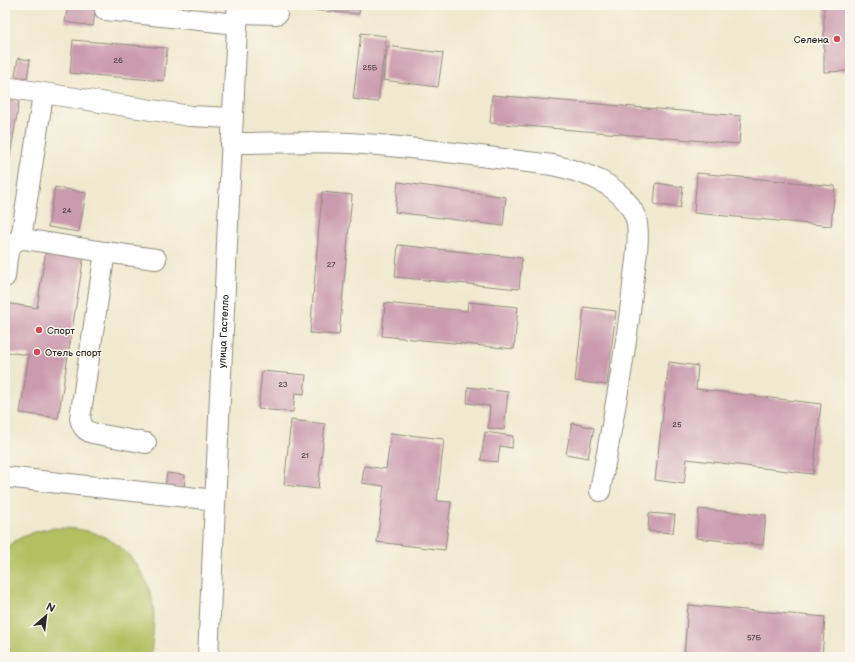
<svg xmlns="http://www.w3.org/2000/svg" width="855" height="662" font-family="'Balsamiq Sans',sans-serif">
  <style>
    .green { fill: #b3c062; stroke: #6f7646 }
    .building { fill: #ca9aae }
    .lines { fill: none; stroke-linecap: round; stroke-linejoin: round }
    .minor-casing { stroke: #8e8a7d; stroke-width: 22 }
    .minor { stroke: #fff; stroke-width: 20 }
    .poi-dot { fill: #d1495b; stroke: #fbf7ec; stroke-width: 1.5 }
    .labels { text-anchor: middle; stroke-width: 3; stroke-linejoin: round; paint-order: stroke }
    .number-label { font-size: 8px; fill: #53474c }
    .poi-label { font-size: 10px; fill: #2b2b2b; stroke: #fbf7ec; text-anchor: start }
    .street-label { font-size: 10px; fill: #2b2b2b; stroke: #fbf7ec }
  </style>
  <rect width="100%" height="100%" fill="#fbf7ec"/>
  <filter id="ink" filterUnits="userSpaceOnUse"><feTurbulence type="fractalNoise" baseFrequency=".025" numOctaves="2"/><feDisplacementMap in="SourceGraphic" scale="8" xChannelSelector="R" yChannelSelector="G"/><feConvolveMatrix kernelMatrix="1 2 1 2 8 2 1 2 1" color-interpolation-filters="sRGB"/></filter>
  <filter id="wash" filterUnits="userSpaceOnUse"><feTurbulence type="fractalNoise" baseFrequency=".012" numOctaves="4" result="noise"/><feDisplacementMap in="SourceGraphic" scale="16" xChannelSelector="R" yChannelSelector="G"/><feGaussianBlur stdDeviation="0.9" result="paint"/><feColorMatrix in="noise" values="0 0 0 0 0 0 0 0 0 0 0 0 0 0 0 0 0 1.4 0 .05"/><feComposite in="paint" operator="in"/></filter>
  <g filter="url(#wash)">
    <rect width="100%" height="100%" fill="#f0e9cf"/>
    <path class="green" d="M55 528C69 528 83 529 97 534 124 543 146 571 152 599 156 617 152 638 151 657H5V548C20 536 36 530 55 528Z"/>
    <g id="blocks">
      <g class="building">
        <polygon points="68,5 96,5 93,26 65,22"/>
        <polygon points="296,5 360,5 359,14 296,9"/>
        <polygon points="836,5 850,5 850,71 824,72 824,6 836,6"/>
        <polygon points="361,33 386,36 378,102 353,99"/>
        <polygon points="73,40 167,48 164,81 70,73"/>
        <polygon points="387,46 443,53 438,87 383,80"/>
        <polygon points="18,58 30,60 27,78 15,76"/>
        <polygon points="492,95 741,116 739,144 490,123"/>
        <polygon points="5,99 19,102 6,181 5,181"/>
        <polygon points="697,173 835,186 831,226 694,213"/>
        <polygon points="398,182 506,197 503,226 395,212"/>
        <polygon points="656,183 683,187 680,208 654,204"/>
        <polygon points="55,187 86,193 79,232 48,227"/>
        <polygon points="322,192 352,195 339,335 310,333"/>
        <polygon points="398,245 522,258 519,289 395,277"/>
        <polygon points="46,249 84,255 58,418 20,413 29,355 5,352 5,303 37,308"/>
        <polygon points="468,302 518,307 514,349 382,336 385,303 467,311"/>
        <polygon points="584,307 616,311 607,385 575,381"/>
        <polygon points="669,362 698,366 696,389 821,404 813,474 687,459 684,484 655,480"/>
        <polygon points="262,371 306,375 304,394 295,393 293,412 258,409"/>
        <polygon points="468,387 508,392 504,430 488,428 490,406 467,403"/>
        <polygon points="291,420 325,424 318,489 284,485"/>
        <polygon points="572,423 594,428 588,458 566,454"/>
        <polygon points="485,432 513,436 512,448 500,446 498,462 481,460"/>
        <polygon points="391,433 444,439 437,501 451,502 445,550 377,542 384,486 362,483 364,466 386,469"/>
        <polygon points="167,473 185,475 184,489 165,487"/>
        <polygon points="699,509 766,515 763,545 696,538"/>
        <polygon points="649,513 675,515 673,533 648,531"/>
        <polygon points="688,605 825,617 822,657 684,657"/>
      </g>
    </g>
  </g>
  <g filter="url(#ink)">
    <use href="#blocks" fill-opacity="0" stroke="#8e8a7d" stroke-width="1"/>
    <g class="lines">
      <defs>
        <g id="minor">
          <polyline points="105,10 237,24"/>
          <polyline points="237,13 277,14"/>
          <polyline points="5,87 190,116 232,118"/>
          <path d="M231 143C270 143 310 141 350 143 418 147 485 157 553 165 583 172 621 183 635 216 641 231 636 259 634 276 627 348 613 419 600 491"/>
          <polyline points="22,232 43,94"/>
          <path d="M105 252 80 418C82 426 84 430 92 433L146 443"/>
          <path d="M5 277C7 262 5 240 24 239L105 252 156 259"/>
          <polyline points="5,477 215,500"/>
          <path id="s1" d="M208 657 238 5"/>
        </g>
      </defs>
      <use href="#minor" class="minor-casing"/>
      <use href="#minor" class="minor"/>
    </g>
  </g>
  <g class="poi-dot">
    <circle cx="837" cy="39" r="4"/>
    <circle cx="39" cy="330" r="4"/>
    <circle cx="37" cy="352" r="4"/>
  </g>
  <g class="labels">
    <g class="number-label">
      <text x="118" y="63">26</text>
      <text x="370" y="70">25Б</text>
      <text x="67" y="213">24</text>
      <text x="331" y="267">27</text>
      <text x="283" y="387">23</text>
      <text x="677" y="427">25</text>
      <text x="305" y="458">21</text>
      <text x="754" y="640">57Б</text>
    </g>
    <g class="poi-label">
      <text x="829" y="43" text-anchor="end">Селена</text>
      <text x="47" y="334">Спорт</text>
      <text x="45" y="356">Отель спорт</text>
    </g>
    <g class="street-label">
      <text dy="4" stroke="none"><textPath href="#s1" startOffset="326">улица Гастелло</textPath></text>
    </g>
  </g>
  <rect width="855" height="662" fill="none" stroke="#fbf7ec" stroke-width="20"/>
  <g transform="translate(46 616) rotate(28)" stroke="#fbf7ec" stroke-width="3" paint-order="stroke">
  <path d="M0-3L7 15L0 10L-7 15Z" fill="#2b2b2b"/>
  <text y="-6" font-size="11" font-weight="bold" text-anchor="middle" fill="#2b2b2b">N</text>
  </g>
</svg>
